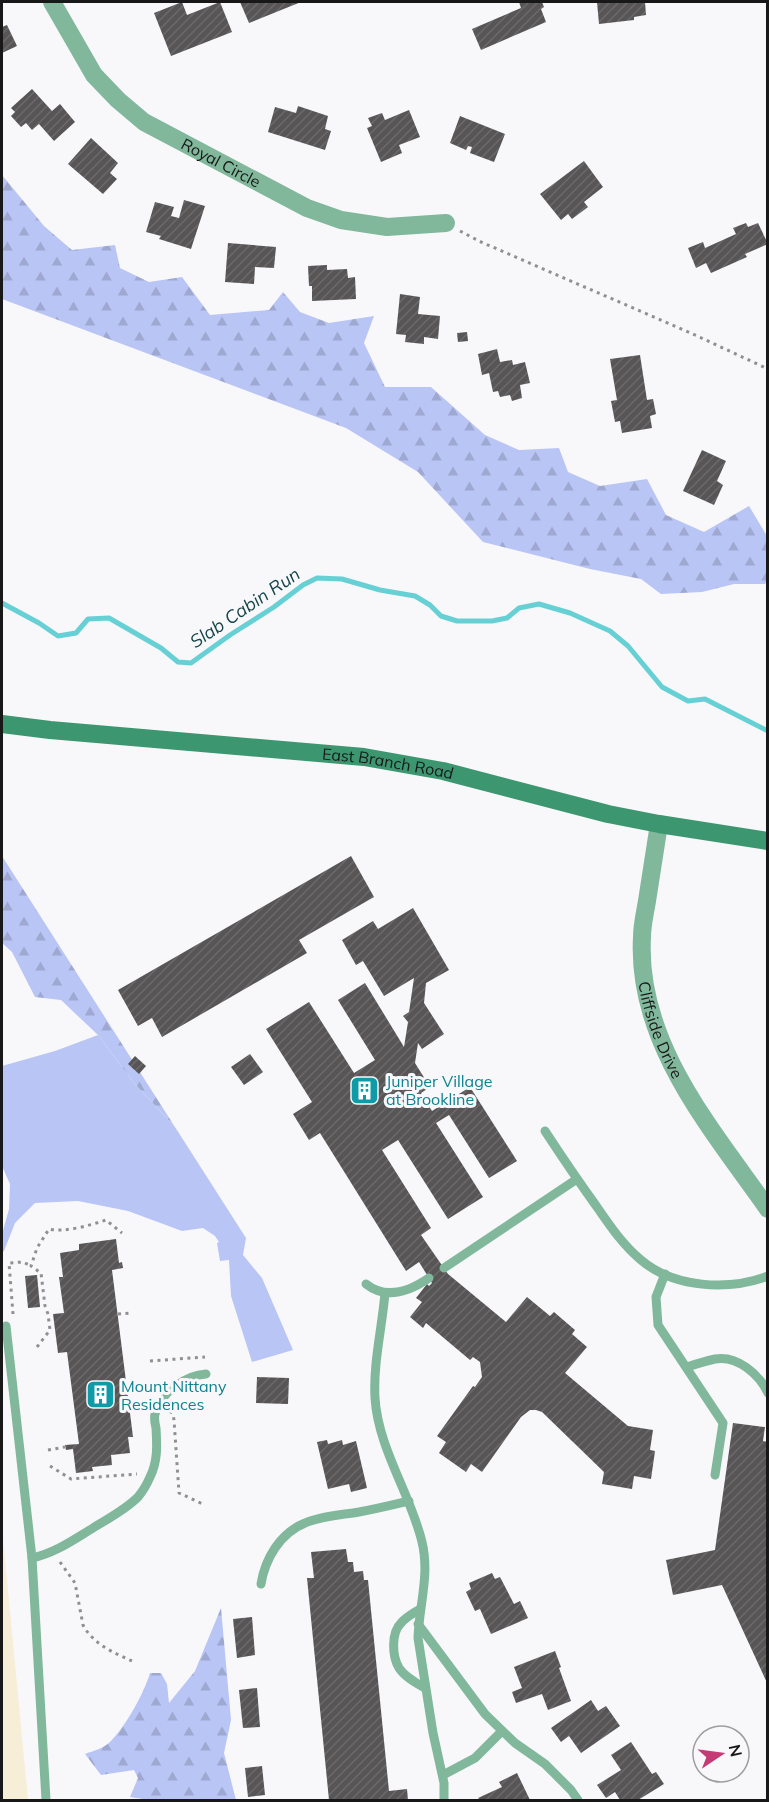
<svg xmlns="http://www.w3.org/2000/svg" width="769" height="1802" font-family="Mulish,sans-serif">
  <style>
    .commercial { fill: #f7eed8 }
    .green { fill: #b9c5f5 }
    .forest { fill: url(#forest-firs) }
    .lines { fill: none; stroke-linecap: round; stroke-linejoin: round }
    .stream { stroke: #67d0d5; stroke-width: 5 }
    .building { fill: url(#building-hatch) }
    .path { stroke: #909093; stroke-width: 3; stroke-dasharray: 3 4.5; stroke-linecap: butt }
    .service { stroke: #81b89c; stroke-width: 9 }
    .minor { stroke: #81b89c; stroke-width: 18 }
    .secondary { stroke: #3c9770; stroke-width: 18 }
    .labels { text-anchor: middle; stroke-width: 6; stroke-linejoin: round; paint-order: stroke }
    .street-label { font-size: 16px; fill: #181819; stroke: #f8f8fb }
    .culture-label { font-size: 16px; fill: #0d838f; stroke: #f8f8fb; text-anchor: start }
    .water-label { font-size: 18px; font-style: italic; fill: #154548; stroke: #f8f8fb }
  </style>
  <defs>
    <pattern id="forest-firs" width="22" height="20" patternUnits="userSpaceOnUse" patternTransform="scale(1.5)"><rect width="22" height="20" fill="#b9c5f5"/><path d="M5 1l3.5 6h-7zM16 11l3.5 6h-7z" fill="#9ea8d1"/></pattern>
    <pattern id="building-hatch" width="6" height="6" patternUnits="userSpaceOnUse" patternTransform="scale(1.5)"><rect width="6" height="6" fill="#575556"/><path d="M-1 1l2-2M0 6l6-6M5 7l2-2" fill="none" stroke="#6b696a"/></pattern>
  </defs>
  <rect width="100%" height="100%" fill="#f8f8fb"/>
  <polygon class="commercial" points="2,1527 28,1800 2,1800"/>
  <polygon class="green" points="98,1035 134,1083 175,1127 246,1238 243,1255 262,1278 293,1350 252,1362 231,1296 229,1260 220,1261 217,1243 219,1242 215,1236 203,1228 182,1231 128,1211 78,1201 35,1203 15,1223 4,1251 2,1252 2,1234 9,1209 10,1184 2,1166 2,1066 55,1051"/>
  <g class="forest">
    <polygon points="2,175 44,226 72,250 115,245 120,268 149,282 182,277 210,315 269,310 283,292 300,312 329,323 374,316 364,343 385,387 431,387 485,435 519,450 559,448 568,472 600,486 647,479 666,515 704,532 749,506 767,536 767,582 765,584 734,584 702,592 661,594 641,579 590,569 483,542 418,472 346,428 2,299"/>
    <polygon points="2,856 175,1127 134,1083 98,1035 61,1000 35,997 12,952 2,943"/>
    <path d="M221 1608 231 1720 224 1753 236 1800H149L130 1797 138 1778 134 1770 101 1775 85 1754C93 1751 104 1748 110 1742 126 1726 144 1693 150 1673H161L167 1684 169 1703 195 1671Z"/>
  </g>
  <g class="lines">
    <polyline class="stream" points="2,603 39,623 58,636 76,633 88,619 109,618 161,648 178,662 191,663 230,635 274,607 303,585 317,578 342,579 380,590 415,596 430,605 441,616 457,621 492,621 507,618 519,608 539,604 570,613 610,631 628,646 662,687 688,701 705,699 768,731"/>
  </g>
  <g class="building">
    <polygon points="182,2 187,15 220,2 232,32 171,56 154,13"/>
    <polygon points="240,2 301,2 249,23"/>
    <polygon points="519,2 542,2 544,7 541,9 546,22 481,50 472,29 521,8"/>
    <polygon points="597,2 645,2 646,15 634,17 634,20 599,24"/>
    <polygon points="7,25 17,46 2,53 2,27"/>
    <polygon points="32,89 52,111 60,104 75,122 54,141 39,124 32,130 26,123 21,127 11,116 15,112 11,108"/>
    <polygon points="298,106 328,116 325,129 331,131 325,150 268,132 275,107 296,113"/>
    <polygon points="409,110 420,137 399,145 402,153 381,162 367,128 372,126 368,118 382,113 385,120"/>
    <polygon points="460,116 505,134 494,162 470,153 472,147 468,146 466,150 450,143"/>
    <polygon points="91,138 118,163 110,173 117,179 103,194 68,164"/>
    <polygon points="584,161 603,187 584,202 588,207 572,219 568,214 561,220 540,194"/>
    <polygon points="184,200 205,206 191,249 159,239 161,236 146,232 155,202 174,207 171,216 179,218"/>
    <polygon points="746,223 748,227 758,223 768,244 745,254 747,257 711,273 706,263 696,268 688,248 703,242 705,248 736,234 733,228"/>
    <polygon points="228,243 276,247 274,268 255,267 254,284 225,282"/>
    <polygon points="327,265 327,270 347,269 348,278 355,277 356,299 312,301 312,286 309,286 308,266"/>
    <polygon points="400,294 420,297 418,314 440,316 438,339 424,337 424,344 405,342 406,335 396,334"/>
    <polygon points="467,332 468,341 458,342 457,333"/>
    <polygon points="497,349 500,362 512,360 513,365 525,362 530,383 520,385 522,398 512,401 510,395 500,397 498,391 493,392 489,373 482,375 478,354"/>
    <polygon points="640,355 647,400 653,399 656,414 650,416 652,428 622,433 620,421 615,422 611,401 617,400 610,359"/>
    <polygon points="702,450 726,461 717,481 723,485 714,505 683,491"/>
    <polygon points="351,856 374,897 299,940 307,953 162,1037 152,1018 138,1026 118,990"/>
    <polygon points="413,908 449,970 426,983 424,1003 444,1034 422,1049 418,1043 415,1063 430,1087 421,1093 432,1111 470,1087 517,1161 489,1178 449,1115 436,1123 483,1197 448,1219 398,1140 382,1150 431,1228 421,1235 448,1274 506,1322 527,1297 550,1316 554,1312 575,1330 572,1334 587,1347 565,1373 628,1426 653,1430 650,1450 655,1451 651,1479 634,1476 632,1489 602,1484 604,1472 542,1412 536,1410 530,1410 521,1417 482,1472 471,1464 466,1472 439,1453 446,1442 437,1436 473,1386 475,1387 482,1377 480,1362 473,1357 470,1360 426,1323 423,1328 410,1317 422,1302 416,1298 427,1284 429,1286 432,1283 419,1262 406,1271 320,1133 309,1140 293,1114 312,1102 266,1029 309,1002 354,1073 375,1060 338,1000 365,983 404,1047 408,1022 403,1016 409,1012 414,978 384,996 363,961 356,965 342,940 373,921 378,929"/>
    <polygon points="250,1054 263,1072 244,1085 231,1067"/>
    <polygon points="135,1056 146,1066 139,1074 128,1064"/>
    <polygon points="116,1239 119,1263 122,1262 123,1268 112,1270 133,1437 128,1437 130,1453 111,1455 112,1465 92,1467 93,1471 76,1473 73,1449 66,1450 65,1445 79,1444 67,1352 58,1353 53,1314 64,1313 59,1277 63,1277 60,1253 79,1250 79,1244"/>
    <polygon points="37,1275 40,1307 28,1308 25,1276"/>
    <polygon points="257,1377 289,1378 288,1404 256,1403"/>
    <polygon points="733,1423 765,1427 763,1441 768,1442 768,1528 766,1541 768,1541 768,1685 722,1585 673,1595 666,1560 715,1550"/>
    <polygon points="327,1440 328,1444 342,1440 343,1445 356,1441 367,1488 351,1492 349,1484 328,1489 317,1442"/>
    <polygon points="346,1549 348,1562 353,1562 354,1572 363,1571 364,1580 368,1580 389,1791 407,1789 408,1800 329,1800 307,1578 314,1578 311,1552"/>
    <polygon points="492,1573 495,1579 500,1577 514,1604 520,1601 528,1618 491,1634 480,1609 475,1611 466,1592 471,1589 469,1583"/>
    <polygon points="252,1617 255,1655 237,1658 233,1619"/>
    <polygon points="555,1651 561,1667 559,1668 571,1701 548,1710 542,1694 516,1703 512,1692 522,1688 514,1667"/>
    <polygon points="257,1688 260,1727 243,1728 239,1690"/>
    <polygon points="591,1700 598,1711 606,1706 620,1726 581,1753 569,1736 561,1742 551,1728"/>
    <polygon points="631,1742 652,1774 656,1772 664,1784 638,1800 620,1800 615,1792 606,1798 597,1785 621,1770 611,1755"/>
    <polygon points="262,1766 265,1795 248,1797 245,1768"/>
    <polygon points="517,1773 530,1800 480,1800 478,1798 502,1787 499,1782"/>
  </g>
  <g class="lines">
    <g class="path">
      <polyline points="460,231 481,242 693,334 768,369"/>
      <polyline points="13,1314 9,1263 23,1262 31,1266"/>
      <polyline points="118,1314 132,1313"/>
      <path d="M37 1347 50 1330 48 1314 45 1306 41 1273 31 1266 37 1248 49 1229C64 1233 91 1225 106 1220L122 1233"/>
      <polyline points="150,1361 205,1357"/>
      <polyline points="170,1411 173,1414 174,1420 179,1493 205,1505"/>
      <polyline points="48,1450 65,1447"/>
      <polyline points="50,1466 71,1479 137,1474"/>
      <path d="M60 1562 75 1583 83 1625C93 1644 114 1653 132 1661"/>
    </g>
    <g class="service">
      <path d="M545 1131C562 1157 579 1182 597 1207 610 1226 623 1245 641 1260 674 1288 728 1291 768 1276"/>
      <polyline points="444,1268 577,1179"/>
      <polyline points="665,1274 656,1297 658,1325 723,1423 715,1475"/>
      <path d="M366 1284C386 1300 410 1291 429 1278"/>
      <path d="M385 1293C382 1328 373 1364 375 1398 378 1448 411 1495 422 1542 430 1575 419 1606 418 1638L433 1733 444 1783V1800"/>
      <polyline points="6,1326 32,1558 46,1800"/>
      <path d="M687 1367C696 1364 706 1361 715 1359 737 1355 759 1374 768 1393"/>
      <path d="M32 1558C55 1553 73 1540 93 1528 109 1518 125 1510 138 1497 143 1491 147 1484 150 1477 158 1461 157 1445 156 1428 155 1424 154 1418 155 1414 160 1393 186 1375 206 1374"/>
      <path d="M261 1584C265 1559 280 1533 305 1523 321 1516 341 1515 359 1512 376 1509 392 1505 409 1501"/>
      <path d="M420 1609C414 1613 406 1617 401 1623 391 1633 392 1656 399 1668 405 1677 416 1683 425 1688"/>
      <polyline points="418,1624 485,1714 515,1743 545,1764 571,1790 578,1800"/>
      <polyline points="443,1775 475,1758 502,1731"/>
    </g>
    <g class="minor">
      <path id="s1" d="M52 2 94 75 118 100 144 122 307 208 341 220 387 227 446 223"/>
      <path id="s2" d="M659 824C655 850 651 875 647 901 645 913 642 925 642 937 636 1042 711 1128 768 1209"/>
    </g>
    <path class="secondary" id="s3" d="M2 724 50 730 364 757 443 771 608 814 659 824 768 841"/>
  </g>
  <defs>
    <symbol id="building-square" viewBox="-11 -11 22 22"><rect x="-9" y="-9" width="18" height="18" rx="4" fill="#0f9aa8" stroke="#f8f8fb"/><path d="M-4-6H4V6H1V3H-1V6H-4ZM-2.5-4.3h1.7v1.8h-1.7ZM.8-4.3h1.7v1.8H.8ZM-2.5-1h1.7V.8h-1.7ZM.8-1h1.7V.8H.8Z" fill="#fff"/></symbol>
  </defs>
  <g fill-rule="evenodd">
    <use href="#building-square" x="348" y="1074" width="33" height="33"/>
    <use href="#building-square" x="84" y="1378" width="33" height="33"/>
  </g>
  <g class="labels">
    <g class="street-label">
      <text dy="6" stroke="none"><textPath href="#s1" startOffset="240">Royal Circle</textPath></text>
      <text dy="6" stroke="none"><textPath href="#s3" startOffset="388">East Branch Road</textPath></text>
      <text dy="6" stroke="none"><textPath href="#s2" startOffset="210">Cliffside Drive</textPath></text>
    </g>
    <g class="culture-label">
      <text x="386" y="1087">Juniper Village<tspan x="386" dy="18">at Brookline</tspan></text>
      <text x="121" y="1392">Mount Nittany<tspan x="121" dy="18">Residences</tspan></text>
    </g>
    <g class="water-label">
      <text transform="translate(245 608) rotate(-34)" y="6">Slab Cabin Run</text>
    </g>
  </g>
  <rect width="769" height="1802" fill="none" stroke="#181819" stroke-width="6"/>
  <g transform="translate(721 1754) rotate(77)"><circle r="28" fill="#f8f8fb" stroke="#9e9ea1" stroke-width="1.5"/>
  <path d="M0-4.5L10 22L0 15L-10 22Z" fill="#c53b75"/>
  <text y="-9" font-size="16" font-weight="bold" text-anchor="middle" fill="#181819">N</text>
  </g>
</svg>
